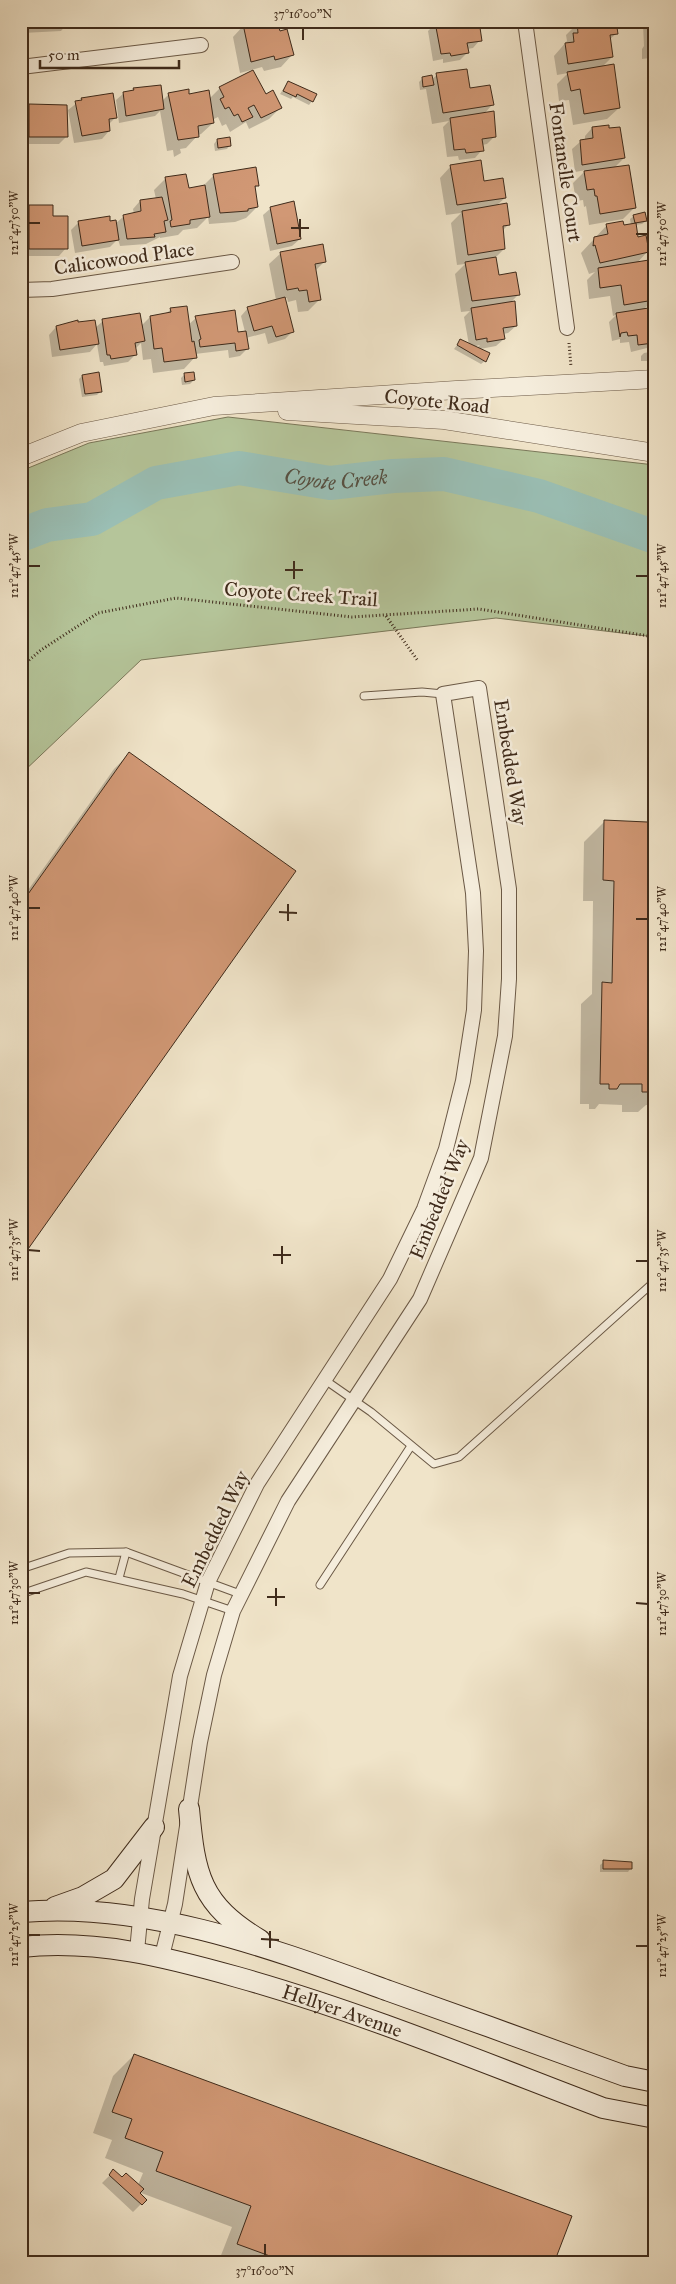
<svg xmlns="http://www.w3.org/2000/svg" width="676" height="2284" font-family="'IM FELL Great Primer',serif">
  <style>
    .green { fill: #b5c59a; stroke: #7a785a }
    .shadow { fill: #0003; fill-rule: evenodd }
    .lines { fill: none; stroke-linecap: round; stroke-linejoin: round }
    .river { stroke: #9abfb5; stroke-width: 34 }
    .building { fill: #d19875; stroke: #3f2b1b }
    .service-casing { stroke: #6b5946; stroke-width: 9 }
    .minor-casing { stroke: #6b5946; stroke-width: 16 }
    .tertiary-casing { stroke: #6b5946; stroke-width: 19 }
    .secondary-casing { stroke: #3f2b1b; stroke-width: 22 }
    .path { stroke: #3f2b1b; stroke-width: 3; stroke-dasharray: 1 2.5; stroke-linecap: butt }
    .service { stroke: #f5eddc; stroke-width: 7 }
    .minor { stroke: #f5eddc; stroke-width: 14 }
    .tertiary { stroke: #f5eddc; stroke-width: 18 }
    .secondary { stroke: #f5eddc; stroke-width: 20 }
    .ticks { fill: none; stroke: #3f2b1b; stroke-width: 2 }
    .labels { text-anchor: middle; stroke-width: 5; stroke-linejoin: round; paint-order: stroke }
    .street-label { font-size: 20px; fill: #3f2b1b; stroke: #f5eddc }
    .water-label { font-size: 21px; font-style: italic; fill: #565042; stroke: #f5eddc }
    .neatline { fill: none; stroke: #3f2b1b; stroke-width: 2 }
    .ticks-label { font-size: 12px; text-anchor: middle; fill: #3f2b1b }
  </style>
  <rect width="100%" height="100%" fill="#f0e4c9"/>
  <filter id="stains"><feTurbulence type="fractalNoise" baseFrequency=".004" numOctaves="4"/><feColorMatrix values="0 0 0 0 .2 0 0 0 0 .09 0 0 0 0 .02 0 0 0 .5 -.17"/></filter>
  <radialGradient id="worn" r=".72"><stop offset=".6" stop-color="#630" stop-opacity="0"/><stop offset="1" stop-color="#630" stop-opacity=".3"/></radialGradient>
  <polygon class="green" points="228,417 655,465 655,637 496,618 141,660 21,774 21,471 89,443"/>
  <g class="shadow">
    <polygon points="21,21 68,21 68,23 61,31 23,33"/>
    <polygon points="74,21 92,21 75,24"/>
    <polygon points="96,21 113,21 97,26"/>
    <polygon points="414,21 477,21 480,40 473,48 467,49 468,52 460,60 443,63 443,59 433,61 428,31 434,25 415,28"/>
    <polygon points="646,21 655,21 655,61 650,62 650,58 642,59 642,49 644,46 643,25"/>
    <polygon points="577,24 617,33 609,40 612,57 601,68 619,108 607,119 573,125 569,100 559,101 557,84 568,73 557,75 554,56 567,41 566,35"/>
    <polygon points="244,25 269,25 279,33 292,55 281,67 264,71 262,67 240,73 233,37"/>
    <polygon points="655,72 655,116 654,116 648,78"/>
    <polygon points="437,75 469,90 492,105 483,115 495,136 487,144 482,145 482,150 475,158 459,160 458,156 447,157 443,127 449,121 432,124 426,89 420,90 419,82 422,79 431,80"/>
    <polygon points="288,82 312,101 309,105 293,97 291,99 280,94"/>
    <polygon points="220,88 265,96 280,108 269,119 249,129 246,122 230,132 226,124 222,126 218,117 212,120 213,123 201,134 198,135 186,148 180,149 181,153 174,157 173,150 167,151 160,111 155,116 119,123 116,100 124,93 134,89 162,101 169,94 209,99"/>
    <polygon points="82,99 116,117 108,125 109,131 102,139 74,143 68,110"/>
    <polygon points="29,106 66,137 59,144 22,144 21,113"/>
    <polygon points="592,128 608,130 624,158 614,168 634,208 623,219 589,225 586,206 584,207 583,200 576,201 573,183 586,170 575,172 572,149 580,142 585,141 585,136"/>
    <polygon points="217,140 230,145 227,149 215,151 214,144"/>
    <path d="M451 166 483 182 505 198 497 205 509 224 502 231 504 249 495 258 498 276 519 294 510 303 516 326 508 333 503 334 504 339 496 346 480 349 485 361 481 364 454 349 461 340 469 345 464 317 470 311 461 312 455 274 465 264 457 265 451 223 461 213 446 215 440 178ZM480 345 476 349 472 347Z"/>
    <polygon points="214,175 258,185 255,188 257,207 246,218 235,222 209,224 208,217 197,228 183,230 178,235 160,238 160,237 146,244 120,246 118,239 110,247 75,253 71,230 79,222 109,222 115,224 123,217 134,214 133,209 140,201 156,199 154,190 166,178 188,189 203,186"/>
    <polygon points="30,206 66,248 59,256 22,256 22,214"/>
    <polygon points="271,208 300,239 292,246 270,251 263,215"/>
    <polygon points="634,216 646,221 642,224 635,225 637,238 648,251 636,264 653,300 643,310 655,309 655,346 631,352 629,342 620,343 620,339 612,341 609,322 616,315 613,316 610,296 589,299 587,280 595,272 589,274 581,253 607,225 631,225 630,219"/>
    <polygon points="281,253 325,261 315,271 320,299 308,311 298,312 296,300 288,302 287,298 284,299 292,332 285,339 268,344 265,333 246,338 248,348 240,356 229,358 228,350 195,354 195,357 184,369 153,373 151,359 143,360 141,343 136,348 135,355 128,362 104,366 103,362 100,362 97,344 90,352 52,357 49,335 56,327 95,328 103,321 141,326 150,317 166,314 171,309 188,325 196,318 237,333 245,332 241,316 248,308 276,300 269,264"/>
    <polygon points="650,352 650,357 647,361 641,361 641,356 644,353"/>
    <polygon points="185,374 194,380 190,384 182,385 181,378"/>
    <polygon points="82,376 101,391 97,395 82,397 79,379"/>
    <polygon points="129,754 21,1257 21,900 114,769"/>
    <polygon points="605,821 655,822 655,1105 646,1105 638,1112 622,1112 622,1105 599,1104 595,1109 589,1109 589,1104 580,1104 581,1004 592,994 593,901 583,901 584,842"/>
    <polygon points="604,1862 631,1868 628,1872 600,1872 600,1865"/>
    <polygon points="134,2055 553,2263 218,2263 232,2227 136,2191 145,2200 133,2212 102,2183 114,2171 122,2179 138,2185 143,2173 105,2158 112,2140 93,2133 113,2076"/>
  </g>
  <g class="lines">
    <path class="river" id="s1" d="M21 535 47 525 92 519 156 483 239 468 330 483 393 476 444 474 539 496 655 537"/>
  </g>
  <g class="building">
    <polygon points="30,21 69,21 69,24 31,26"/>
    <polygon points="255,21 269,21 269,23 277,21 280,31 287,29 294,55 275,60 274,56 251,62 243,24"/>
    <polygon points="479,21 482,41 467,43 469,53 451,56 450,53 441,54 435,22"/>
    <polygon points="586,21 616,21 618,34 610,35 613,57 568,64 565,43 574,42 573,33 578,33 577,23"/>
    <polygon points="614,64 620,108 584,114 580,89 571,91 567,72"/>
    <polygon points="467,69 470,88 490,85 494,105 443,113 436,73"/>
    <polygon points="253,70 266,94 273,90 282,108 261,118 254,105 248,108 253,117 242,122 238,114 234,116 229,107 225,109 220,99 224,97 219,87"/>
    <polygon points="432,75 434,85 423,87 422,77"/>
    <polygon points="288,81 317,94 313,102 297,94 296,97 283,91"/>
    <polygon points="161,85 164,109 126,116 123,92 134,90 133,88"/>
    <polygon points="189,89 189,94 209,90 214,123 198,126 199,137 178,140 168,93"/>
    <polygon points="113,93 117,118 109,119 110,131 82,136 75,101 82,100 81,98"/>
    <polygon points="29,104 67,105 68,137 29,137"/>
    <polygon points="494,111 496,137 482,139 484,151 466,153 465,149 454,150 450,118"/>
    <polygon points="609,125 609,128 620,127 625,158 582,165 580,140 593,138 592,127"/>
    <polygon points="230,137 231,146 218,148 217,139"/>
    <polygon points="481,160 484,181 503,178 506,198 457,205 450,165"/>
    <polygon points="629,165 636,208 600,214 597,196 595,196 594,189 587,190 584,171"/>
    <polygon points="256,167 259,186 255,186 258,207 248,209 248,211 220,213 213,174"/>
    <polygon points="186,174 189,188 205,185 210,217 190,220 190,224 171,227 170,221 172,220 165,177"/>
    <polygon points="162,197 168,220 164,221 166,232 154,234 155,237 127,239 123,215 141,211 140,200"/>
    <polygon points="294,201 301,239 277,244 270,207"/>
    <polygon points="507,203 510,225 503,226 505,249 468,255 462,211"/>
    <polygon points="29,205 53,205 53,216 68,216 68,249 29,249"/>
    <polygon points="645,212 647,221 635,223 633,215"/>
    <polygon points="110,216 110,221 116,220 119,240 82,246 78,221"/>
    <polygon points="623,221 624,225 636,223 638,237 646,235 649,252 600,263 595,245 593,246 594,237 608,234 606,224"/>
    <polygon points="323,244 326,262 315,264 321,300 309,302 307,290 299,291 298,288 287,290 280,252"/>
    <polygon points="496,257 499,275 516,272 520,295 472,301 465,262"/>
    <polygon points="649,260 654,300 624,305 621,285 600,288 598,268"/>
    <polygon points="285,297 294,332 276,337 272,326 254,331 247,307"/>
    <polygon points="515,301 517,326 503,328 505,339 487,342 487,338 476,340 471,308"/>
    <polygon points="187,306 192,342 194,341 197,358 164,362 162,348 154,349 150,316 171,312 170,308"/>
    <polygon points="655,307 653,343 638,345 637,335 628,336 627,332 621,333 620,337 616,313"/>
    <polygon points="235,310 238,332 246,331 249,349 236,351 235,343 200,347 199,340 201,339 195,316"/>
    <polygon points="140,313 145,341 135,343 137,355 111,359 110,355 107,355 102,319"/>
    <polygon points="78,320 78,322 95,320 99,344 60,350 56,326"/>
    <rect x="21" y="323" width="7" height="38"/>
    <polygon points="460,339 490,353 486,362 457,345"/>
    <polygon points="21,369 26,369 25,409 21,408"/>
    <polygon points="99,372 102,392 85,394 82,375"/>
    <polygon points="194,372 195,380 185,382 184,373"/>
    <polygon points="129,752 296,871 21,1259 21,904"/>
    <polygon points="652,817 655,820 655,1092 642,1092 642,1084 620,1084 617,1089 609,1089 609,1084 600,1084 602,982 612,983 614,881 603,880 604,820 647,822"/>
    <polygon points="603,1860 632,1862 632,1869 603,1869"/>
    <polygon points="134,2054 572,2216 554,2263 289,2263 237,2244 251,2206 156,2171 163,2152 125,2138 132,2119 112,2112"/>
    <polygon points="113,2169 122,2177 126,2173 144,2189 140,2193 147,2200 142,2205 109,2175"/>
  </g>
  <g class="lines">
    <defs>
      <g id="service">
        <polyline points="364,696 422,692 443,694"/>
        <polyline points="325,1380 371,1412 434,1464 459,1457 655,1281"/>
        <polyline points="21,1569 69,1553 126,1552 240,1594"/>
        <polyline points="119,1578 126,1552"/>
        <polyline points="320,1585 411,1446"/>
        <polyline points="21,1594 86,1572 183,1594 233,1611"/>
      </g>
      <g id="minor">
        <polyline points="525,21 567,328"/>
        <polyline points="21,67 201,45"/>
        <polyline points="21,290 52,289 232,262"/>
        <polyline points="137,1951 142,1899 180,1676 208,1582 257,1484 390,1279 424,1209 446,1149 463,1081 474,1010 476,951 473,893 443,694 479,688 509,889 509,979 505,1036 481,1158 420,1299 288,1501 233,1611 214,1675 200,1742 175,1904 162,1956"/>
      </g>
      <g id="tertiary">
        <polyline points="287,411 444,420 655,453"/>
        <polyline points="21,457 81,433 214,406 456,390 655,379"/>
      </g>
      <g id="secondary">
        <path d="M189 1809C195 1875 200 1904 260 1940"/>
        <polyline points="55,1907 83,1897 114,1879 154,1827"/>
        <path d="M21 1912C147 1901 273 1949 389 1991 468 2019 546 2047 625 2076L655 2082"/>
        <path id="s2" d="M21 1947C96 1939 166 1957 237 1977 362 2012 482 2062 603 2108L655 2118"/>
      </g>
    </defs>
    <use href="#service" class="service-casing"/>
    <use href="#minor" class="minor-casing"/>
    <use href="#tertiary" class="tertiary-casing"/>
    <use href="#secondary" class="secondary-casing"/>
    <g class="path">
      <polyline points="569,343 571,367"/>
      <polyline points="386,616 418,661"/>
      <polyline points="21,667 41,650 98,613 176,598 352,617 479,609 655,637"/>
    </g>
    <use href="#service" class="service"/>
    <use href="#minor" class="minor"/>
    <use href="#tertiary" class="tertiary"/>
    <use href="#secondary" class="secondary"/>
  </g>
  <path class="ticks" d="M303 40V28M28 223H40M291 228H309M636 234H648M300 237V219M28 566H40M285 570H303M636 576H648M294 579V561M28 908H40M279 912 297 913M636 919H648M288 921V904M28 1250 40 1251M273 1255H291M636 1261H648M282 1264V1246M28 1593H40M267 1597H285M636 1603 648 1604M276 1606V1588M28 1935H40M261 1939 279 1940M636 1946H648M270 1948V1931M265 2256V2244"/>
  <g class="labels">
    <g class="street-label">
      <text transform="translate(566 172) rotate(82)" y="7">Fontanelle Court</text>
      <text transform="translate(124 258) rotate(-8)" y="7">Calicowood Place</text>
      <text transform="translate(437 401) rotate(6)" y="7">Coyote Road</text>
      <text transform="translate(301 594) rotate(4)" y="7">Coyote Creek Trail</text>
      <text transform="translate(511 762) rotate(81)" y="7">Embedded Way</text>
      <text transform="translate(439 1199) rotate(-68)" y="7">Embedded Way</text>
      <text transform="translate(215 1529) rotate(-64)" y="7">Embedded Way</text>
      <text dy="7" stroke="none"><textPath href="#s2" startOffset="330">Hellyer Avenue</textPath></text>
    </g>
    <g class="water-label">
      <text dy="7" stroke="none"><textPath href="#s1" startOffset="329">Coyote Creek</textPath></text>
    </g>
  </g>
  <rect width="676" height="2284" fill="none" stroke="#f0e4c9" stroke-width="55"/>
  <path d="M40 60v8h139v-8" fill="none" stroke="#3f2b1b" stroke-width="2.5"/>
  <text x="48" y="60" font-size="15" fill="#3f2b1b" stroke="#f5eddc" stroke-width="4" paint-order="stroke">50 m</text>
  <rect x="28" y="28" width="620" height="2228" class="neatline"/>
  <g class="ticks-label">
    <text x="303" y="18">37°16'00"N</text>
    <text transform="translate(14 223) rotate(-90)" y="4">121°47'50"W</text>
    <text transform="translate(662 234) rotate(-90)" y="4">121°47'50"W</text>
    <text transform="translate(14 566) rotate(-90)" y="4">121°47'45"W</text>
    <text transform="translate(662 576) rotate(-90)" y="4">121°47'45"W</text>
    <text transform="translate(14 908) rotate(-90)" y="4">121°47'40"W</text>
    <text transform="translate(662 919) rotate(-90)" y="4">121°47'40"W</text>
    <text transform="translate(14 1250) rotate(-90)" y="4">121°47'35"W</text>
    <text transform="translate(662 1261) rotate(-90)" y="4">121°47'35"W</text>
    <text transform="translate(14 1593) rotate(-90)" y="4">121°47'30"W</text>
    <text transform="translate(662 1604) rotate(-90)" y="4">121°47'30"W</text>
    <text transform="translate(14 1935) rotate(-90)" y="4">121°47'25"W</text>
    <text transform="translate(662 1946) rotate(-90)" y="4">121°47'25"W</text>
    <text x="265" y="2275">37°16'00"N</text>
  </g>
  <rect width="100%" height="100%" filter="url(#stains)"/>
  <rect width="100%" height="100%" fill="url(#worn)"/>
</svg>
